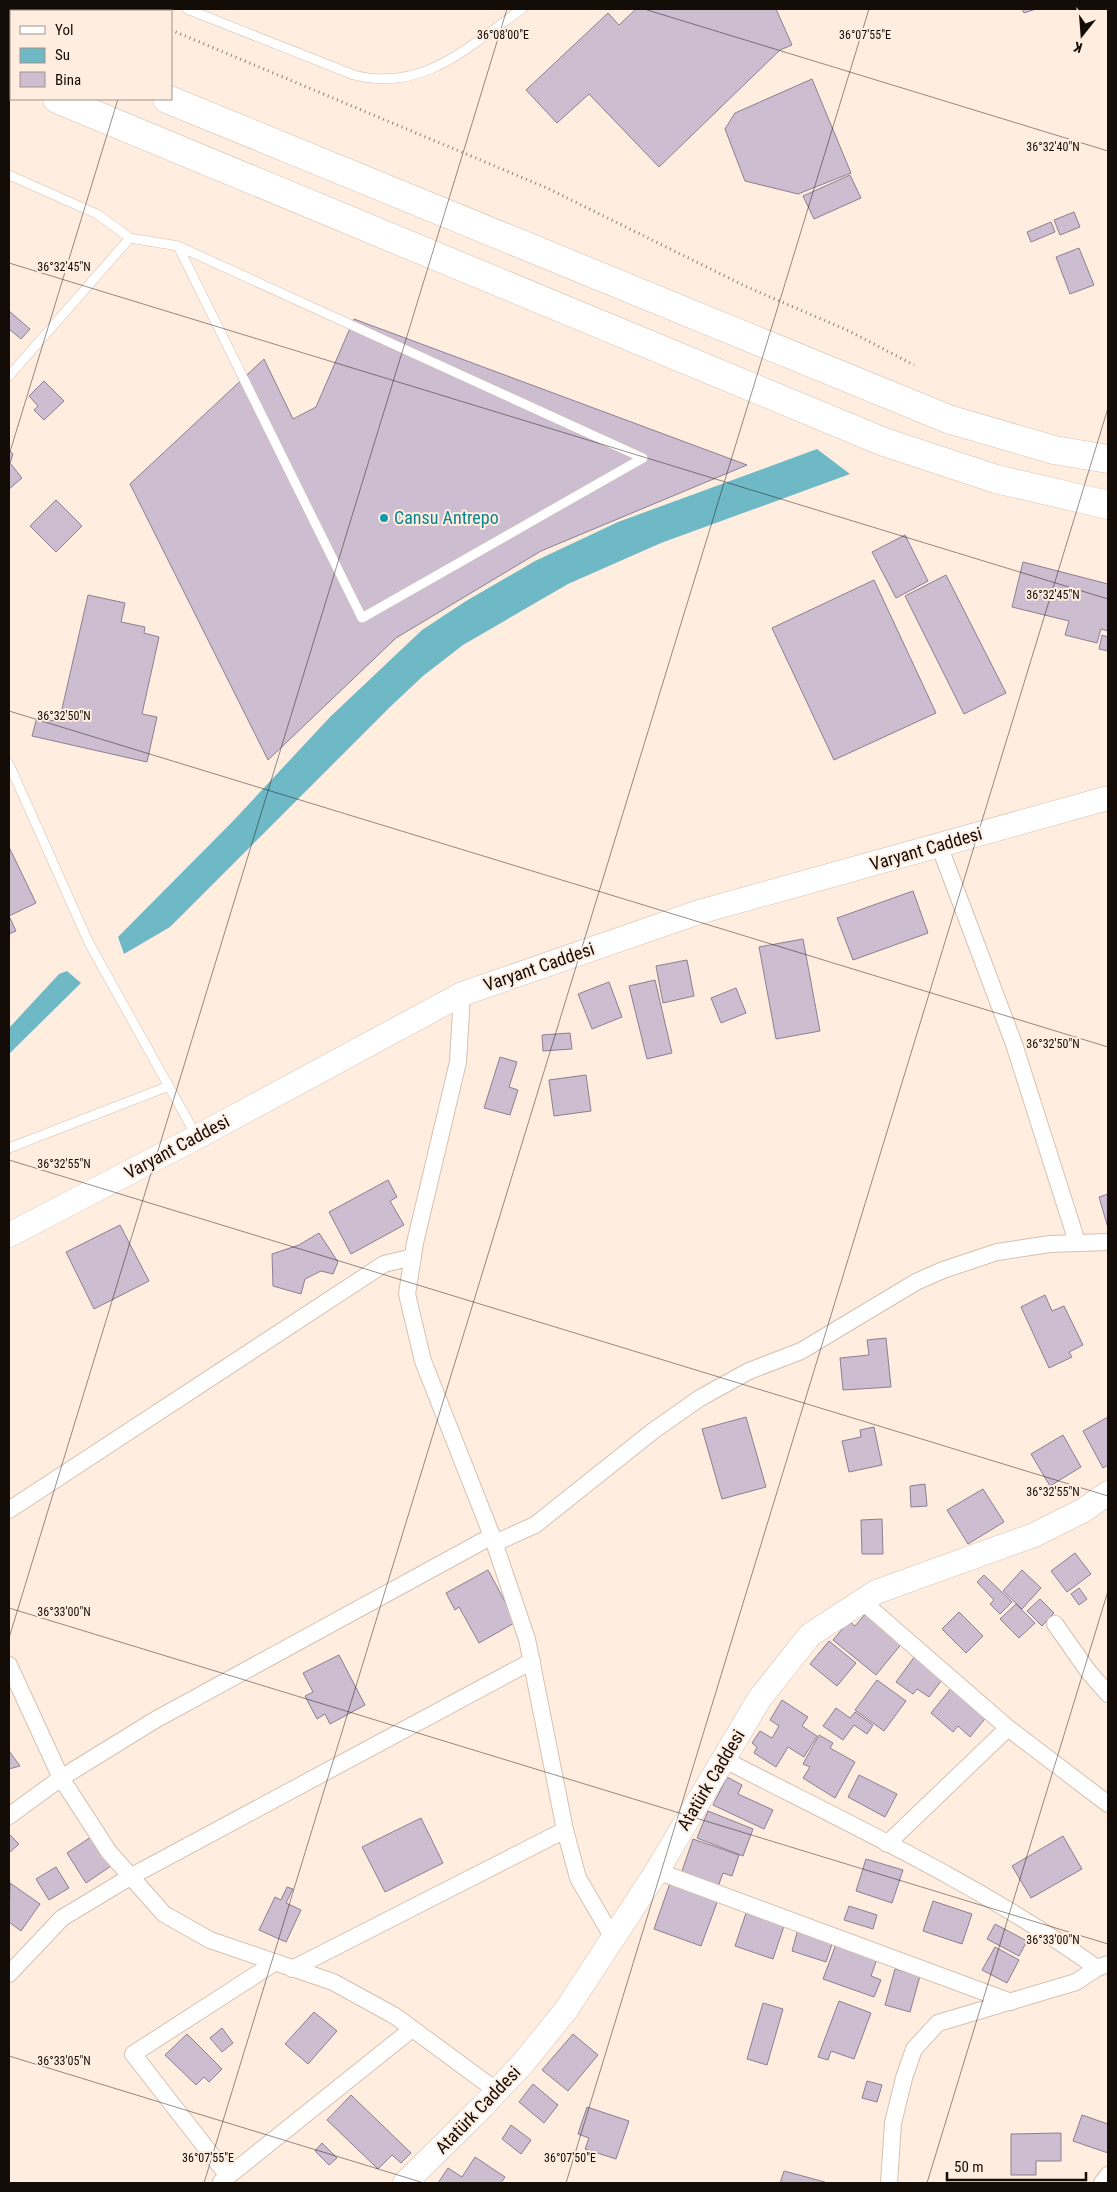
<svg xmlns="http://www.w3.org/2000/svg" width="1117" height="2192" font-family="'Roboto Condensed',sans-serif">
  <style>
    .water { fill: #6fb9c7 }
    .building { fill: #ccbdd1; stroke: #8c7f91 }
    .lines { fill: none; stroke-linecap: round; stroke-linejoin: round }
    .lane-casing { stroke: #d5c1b1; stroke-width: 10 }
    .street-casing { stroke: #d5c1b1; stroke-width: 18 }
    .secondary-casing { stroke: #d5c1b1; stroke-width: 25 }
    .highway-casing { stroke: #d5c1b1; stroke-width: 29 }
    .path { stroke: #8b7e75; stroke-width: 3; stroke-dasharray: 1 4; stroke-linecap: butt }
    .lane { stroke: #fff; stroke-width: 9 }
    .street { stroke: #fff; stroke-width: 16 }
    .secondary { stroke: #fff; stroke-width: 24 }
    .highway { stroke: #fff; stroke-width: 28 }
    .ticks { fill: none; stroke: #130c07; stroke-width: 1; stroke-opacity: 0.45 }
    .culture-dot { fill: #0f9aa8; stroke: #ffede0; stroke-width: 2 }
    .labels { text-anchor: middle; stroke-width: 4; stroke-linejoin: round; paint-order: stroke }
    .culture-label { font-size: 18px; fill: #0d838f; stroke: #ffede0; text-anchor: start }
    .street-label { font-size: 18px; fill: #130c07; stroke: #ffede0 }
    .ticks-label { font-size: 12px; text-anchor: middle; fill: #130c07; stroke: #ffede0; stroke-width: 4; stroke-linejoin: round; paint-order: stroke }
  </style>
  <rect width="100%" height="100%" fill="#ffede0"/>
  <g class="water">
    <polygon points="817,449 850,474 661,543 568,584 463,645 423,676 390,707 170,927 124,954 118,937 234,820 330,717 422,630 466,601 535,561 618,522"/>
    <polygon points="67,971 81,983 9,1054 9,1028 59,974"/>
  </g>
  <g class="building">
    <polygon points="636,9 776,9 792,45 780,50 659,167 589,94 557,123 526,90 608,13 619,25"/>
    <polygon points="1022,9 1036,9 1024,13"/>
    <polygon points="812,79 851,173 798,194 745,181 725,129 735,113"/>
    <polygon points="850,175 861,198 814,219 803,196"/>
    <polygon points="1074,212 1080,227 1060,235 1054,220"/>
    <polygon points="1051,222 1055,232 1031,242 1027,232"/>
    <polygon points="1079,248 1094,285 1070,294 1056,257"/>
    <polygon points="9,311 30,329 21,339 9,329"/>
    <polygon points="354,319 747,465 541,551 396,638 268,760 130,484 264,359 293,419 316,407"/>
    <polygon points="44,381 64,401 44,420 34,410 38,406 29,396"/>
    <polygon points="9,450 13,454 10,463 22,478 9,489"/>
    <polygon points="56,500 82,526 56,552 30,526"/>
    <polygon points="905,535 928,581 896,598 872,552"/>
    <polygon points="1023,562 1108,584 1108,631 1101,629 1097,643 1065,635 1069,621 1012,607"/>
    <polygon points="946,575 1006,693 964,714 905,596"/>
    <polygon points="874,580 936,713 834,760 772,628"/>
    <polygon points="88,595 125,603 121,622 145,627 144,633 159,637 142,714 157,717 147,762 32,736 37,717 59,722"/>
    <polygon points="1102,635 1108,637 1108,651 1099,649"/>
    <polygon points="9,847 36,903 9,916 16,931 9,934"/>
    <polygon points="913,891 928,933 853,960 837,918"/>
    <polygon points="803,939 820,1031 776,1039 759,947"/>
    <polygon points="687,960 694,996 663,1003 656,966"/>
    <polygon points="655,980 672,1053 647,1059 629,986"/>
    <polygon points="609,982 622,1017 592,1029 578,994"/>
    <polygon points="736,988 746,1013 721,1023 711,998"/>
    <polygon points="570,1033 572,1049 543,1051 542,1035"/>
    <polygon points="500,1057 517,1062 509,1087 518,1090 510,1115 484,1108"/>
    <polygon points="586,1075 591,1111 554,1116 549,1080"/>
    <polygon points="388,1180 397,1197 390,1201 404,1225 351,1254 329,1212"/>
    <polygon points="1108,1194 1108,1228 1099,1197"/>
    <polygon points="120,1225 149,1281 94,1309 66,1252"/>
    <polygon points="319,1233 338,1262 333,1274 321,1271 305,1279 301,1294 273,1286 272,1254 299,1245"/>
    <polygon points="1045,1295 1052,1311 1064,1306 1083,1345 1069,1352 1072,1357 1049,1368 1021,1307"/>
    <polygon points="886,1338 891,1387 843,1390 840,1358 869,1355 867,1340"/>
    <polygon points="746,1417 766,1487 722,1499 702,1429"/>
    <polygon points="1108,1417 1108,1465 1103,1468 1083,1431"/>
    <polygon points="874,1427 882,1465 849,1472 842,1441 861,1437 860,1430"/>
    <polygon points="1063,1435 1081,1467 1050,1486 1031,1454"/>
    <polygon points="925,1484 927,1506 911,1507 910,1486"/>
    <polygon points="983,1489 1004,1522 968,1544 947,1510"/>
    <polygon points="882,1519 883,1554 862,1554 861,1520"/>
    <polygon points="1075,1553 1091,1574 1067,1592 1051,1571"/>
    <polygon points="488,1570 516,1622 479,1643 459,1607 455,1610 446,1593"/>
    <polygon points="1022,1570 1041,1588 1022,1609 1003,1591"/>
    <polygon points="984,1575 1012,1602 1000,1614 990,1604 994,1600 977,1582"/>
    <polygon points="1079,1588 1087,1599 1079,1605 1071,1594"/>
    <polygon points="1040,1599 1054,1613 1042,1626 1027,1611"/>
    <polygon points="1016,1604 1035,1623 1019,1638 1000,1619"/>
    <polygon points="867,1612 903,1642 876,1675 833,1640 849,1621 855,1626"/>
    <polygon points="959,1612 983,1636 966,1653 942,1629"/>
    <polygon points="829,1641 856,1663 837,1686 810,1664"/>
    <polygon points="339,1655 365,1705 330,1724 325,1714 317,1719 305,1696 313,1692 303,1673"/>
    <polygon points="915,1656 944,1677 929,1697 917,1689 913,1694 896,1682"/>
    <polygon points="877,1680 906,1701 884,1731 855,1710"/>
    <polygon points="953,1686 988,1715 970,1737 958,1726 953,1732 931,1713"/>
    <polygon points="782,1700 808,1717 802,1726 817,1736 804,1757 788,1747 776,1767 754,1753 757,1747 752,1743 760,1731 772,1738 779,1726 770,1720"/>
    <polygon points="836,1708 850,1718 855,1712 873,1725 867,1734 854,1725 843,1740 823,1726"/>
    <polygon points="819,1735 833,1743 830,1748 855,1762 835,1798 803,1778 810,1767 803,1764"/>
    <polygon points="9,1751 20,1766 9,1769"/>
    <polygon points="859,1775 897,1794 885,1817 848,1797"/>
    <polygon points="727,1777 742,1785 738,1794 773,1810 764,1829 713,1805"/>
    <polygon points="708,1811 753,1829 743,1856 697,1838"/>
    <polygon points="421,1818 443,1863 385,1892 362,1847"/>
    <polygon points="9,1834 19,1844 9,1853"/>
    <polygon points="1063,1836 1082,1869 1031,1898 1012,1866"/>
    <polygon points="91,1837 111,1866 86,1883 67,1853"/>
    <polygon points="693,1839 739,1855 732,1876 723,1873 718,1887 681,1874"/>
    <polygon points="866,1859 903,1870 892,1903 856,1891"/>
    <polygon points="56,1867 69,1888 49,1900 36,1879"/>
    <polygon points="10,1883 40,1904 21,1931 9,1922"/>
    <polygon points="670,1883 718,1900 701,1946 654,1929"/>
    <polygon points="287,1887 293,1889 286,1903 301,1910 286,1942 259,1930 275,1897 281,1900"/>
    <polygon points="933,1901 972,1914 962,1944 923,1931"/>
    <polygon points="849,1906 877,1915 873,1929 844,1920"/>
    <polygon points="747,1910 785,1923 773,1959 735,1946"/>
    <polygon points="995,1924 1027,1941 1019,1956 987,1939"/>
    <polygon points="798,1929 833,1941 826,1962 792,1951"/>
    <polygon points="836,1944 877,1959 871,1976 881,1980 874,1997 823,1979"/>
    <polygon points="995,1947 1019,1960 1007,1983 982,1970"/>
    <polygon points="895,1969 920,1976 910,2012 885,2005"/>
    <polygon points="839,2001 871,2013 854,2059 831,2051 828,2060 818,2057"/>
    <polygon points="763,2003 783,2009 767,2065 747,2059"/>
    <polygon points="314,2012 337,2031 308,2064 285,2044"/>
    <polygon points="222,2028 233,2043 222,2052 210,2038"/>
    <polygon points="187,2034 222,2069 209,2082 204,2077 196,2085 165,2055"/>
    <polygon points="573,2034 598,2055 568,2091 542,2070"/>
    <polygon points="867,2081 882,2085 877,2102 862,2098"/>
    <polygon points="533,2084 558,2105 544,2123 519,2102"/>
    <polygon points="351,2095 411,2153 401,2163 392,2155 378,2169 327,2120"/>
    <polygon points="587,2107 629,2121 616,2159 585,2149 589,2138 578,2134"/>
    <polygon points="1082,2115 1108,2124 1108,2153 1073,2141"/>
    <polygon points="511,2125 531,2140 521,2154 502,2139"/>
    <polygon points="1061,2133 1061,2161 1036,2161 1036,2175 1011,2175 1011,2134"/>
    <polygon points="322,2143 337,2158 329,2165 315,2151"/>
    <polygon points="475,2157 505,2177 501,2183 438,2183 448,2168 462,2177"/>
    <polygon points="784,2171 825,2182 825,2183 780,2183"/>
  </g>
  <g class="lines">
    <defs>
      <g id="lane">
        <path d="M187 9 354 75C424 93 468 46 522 9"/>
        <polyline points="9,175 97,214 130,238 178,246 362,618 643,458 178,246"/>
        <polyline points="9,376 130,238"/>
        <polyline points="9,764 89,943 197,1137"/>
        <polyline points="9,1148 169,1086"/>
      </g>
      <g id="street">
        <polyline points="939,845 1014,1044 1077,1242"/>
        <polyline points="462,994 458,1062 415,1243 407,1294 423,1361 492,1536 527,1639 565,1830 578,1878 613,1938"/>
        <polyline points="9,1510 384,1264 413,1257"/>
        <polyline points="495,1543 535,1525 653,1431 700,1398 749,1371 801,1351 916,1282 943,1270 997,1252 1050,1244 1108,1242"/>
        <polyline points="862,1601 1008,1728 887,1844"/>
        <polyline points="1055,1624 1088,1671 1108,1694"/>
        <polyline points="9,1665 61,1778 109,1852 164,1914 210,1940 333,1982 395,2016 497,2091"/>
        <polyline points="1008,1728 1108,1804"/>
        <path d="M723 1759C849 1824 981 1885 1097 1968"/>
        <polyline points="9,1816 61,1778 155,1720 492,1536"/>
        <polyline points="657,1871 1011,2002"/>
        <polyline points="292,1969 565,1830"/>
        <polyline points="9,1974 62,1918 130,1877 532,1661"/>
        <polyline points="228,2176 133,2054 274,1963"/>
        <polyline points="221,2182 412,2029"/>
        <polyline points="889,2183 893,2123 904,2078 914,2049 938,2023 1076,1982 1097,1968 1108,1964"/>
        <polyline points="1102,2183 1108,2175"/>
      </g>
      <g id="secondary">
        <polyline points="9,1235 197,1137 462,994 699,912 1108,798"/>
        <polyline points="405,2183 482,2107 524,2062 566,2010 657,1871 760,1698 810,1635 876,1592 1034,1535 1084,1510 1108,1493"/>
      </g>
      <g id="highway">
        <polyline points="9,32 11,34"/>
        <polyline points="9,79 11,80"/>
        <polyline points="57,99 884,442 996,479 1108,505"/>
        <polyline points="167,99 948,419 1054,450 1108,459"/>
      </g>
    </defs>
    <use href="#lane" class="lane-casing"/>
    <use href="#street" class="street-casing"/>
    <use href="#secondary" class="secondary-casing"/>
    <use href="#highway" class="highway-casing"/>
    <g class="path">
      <polyline points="120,9 126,11"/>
      <polyline points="171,30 547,188 747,287 849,331 914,365"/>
    </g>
    <use href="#lane" class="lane"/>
    <use href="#street" class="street"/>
    <use href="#secondary" class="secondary"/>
    <use href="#highway" class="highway"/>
  </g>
  <path class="ticks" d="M644 9 1108 151M144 11 145 9M9 263 1108 599M9 455 118 99M9 711 1108 1047M9 1160 1108 1496M9 1608 1108 1944M9 1638 507 9M9 2056 424 2183M204 2183 869 9M566 2183 1108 408M927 2183 1108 1591"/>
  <circle class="culture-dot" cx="384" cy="518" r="5"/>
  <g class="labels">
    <g class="culture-label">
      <text x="394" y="524">Cansu Antrepo</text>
    </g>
    <g class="street-label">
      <text transform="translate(926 849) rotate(-16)" y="6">Varyant Caddesi</text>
      <text transform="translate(539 967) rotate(-19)" y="6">Varyant Caddesi</text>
      <text transform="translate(177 1147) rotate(-28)" y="6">Varyant Caddesi</text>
      <text transform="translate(711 1780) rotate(-59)" y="6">Atatürk Caddesi</text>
      <text transform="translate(478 2110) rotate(-46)" y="6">Atatürk Caddesi</text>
    </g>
  </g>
  <g class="ticks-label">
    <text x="503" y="39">36°08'00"E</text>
    <text x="865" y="39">36°07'55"E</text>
    <text x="1053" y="151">36°32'40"N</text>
    <text x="64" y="271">36°32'45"N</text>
    <text x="1053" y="599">36°32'45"N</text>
    <text x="64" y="720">36°32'50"N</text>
    <text x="1053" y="1048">36°32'50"N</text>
    <text x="64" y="1168">36°32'55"N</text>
    <text x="1053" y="1496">36°32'55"N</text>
    <text x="64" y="1616">36°33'00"N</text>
    <text x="1053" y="1944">36°33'00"N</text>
    <text x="64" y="2065">36°33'05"N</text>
    <text x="208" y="2162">36°07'55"E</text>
    <text x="570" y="2162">36°07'50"E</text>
  </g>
  <rect width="1117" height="2192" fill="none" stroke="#130c07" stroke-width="20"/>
  <rect x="10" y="10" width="162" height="90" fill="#ffede0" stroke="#a19389"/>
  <rect x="20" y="26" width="25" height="8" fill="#ffffff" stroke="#a19389"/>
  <text x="55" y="35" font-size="15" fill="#130c07">Yol</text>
  <rect x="20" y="48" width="25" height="15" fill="#6fb9c7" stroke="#a19389"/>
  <text x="55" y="60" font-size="15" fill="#130c07">Su</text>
  <rect x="20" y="72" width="25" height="15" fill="#ccbdd1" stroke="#a19389"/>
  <text x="55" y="85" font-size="15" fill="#130c07">Bina</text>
  <g transform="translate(1082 35) rotate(197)" stroke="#ffede0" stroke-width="4" paint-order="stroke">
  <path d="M0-4L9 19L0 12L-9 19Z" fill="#130c07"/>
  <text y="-8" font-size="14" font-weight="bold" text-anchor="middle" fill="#130c07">K</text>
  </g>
  <path d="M947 2172v8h139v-8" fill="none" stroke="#130c07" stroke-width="2.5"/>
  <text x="954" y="2172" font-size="15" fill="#130c07" stroke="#ffede0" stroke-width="4" paint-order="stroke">50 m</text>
</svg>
